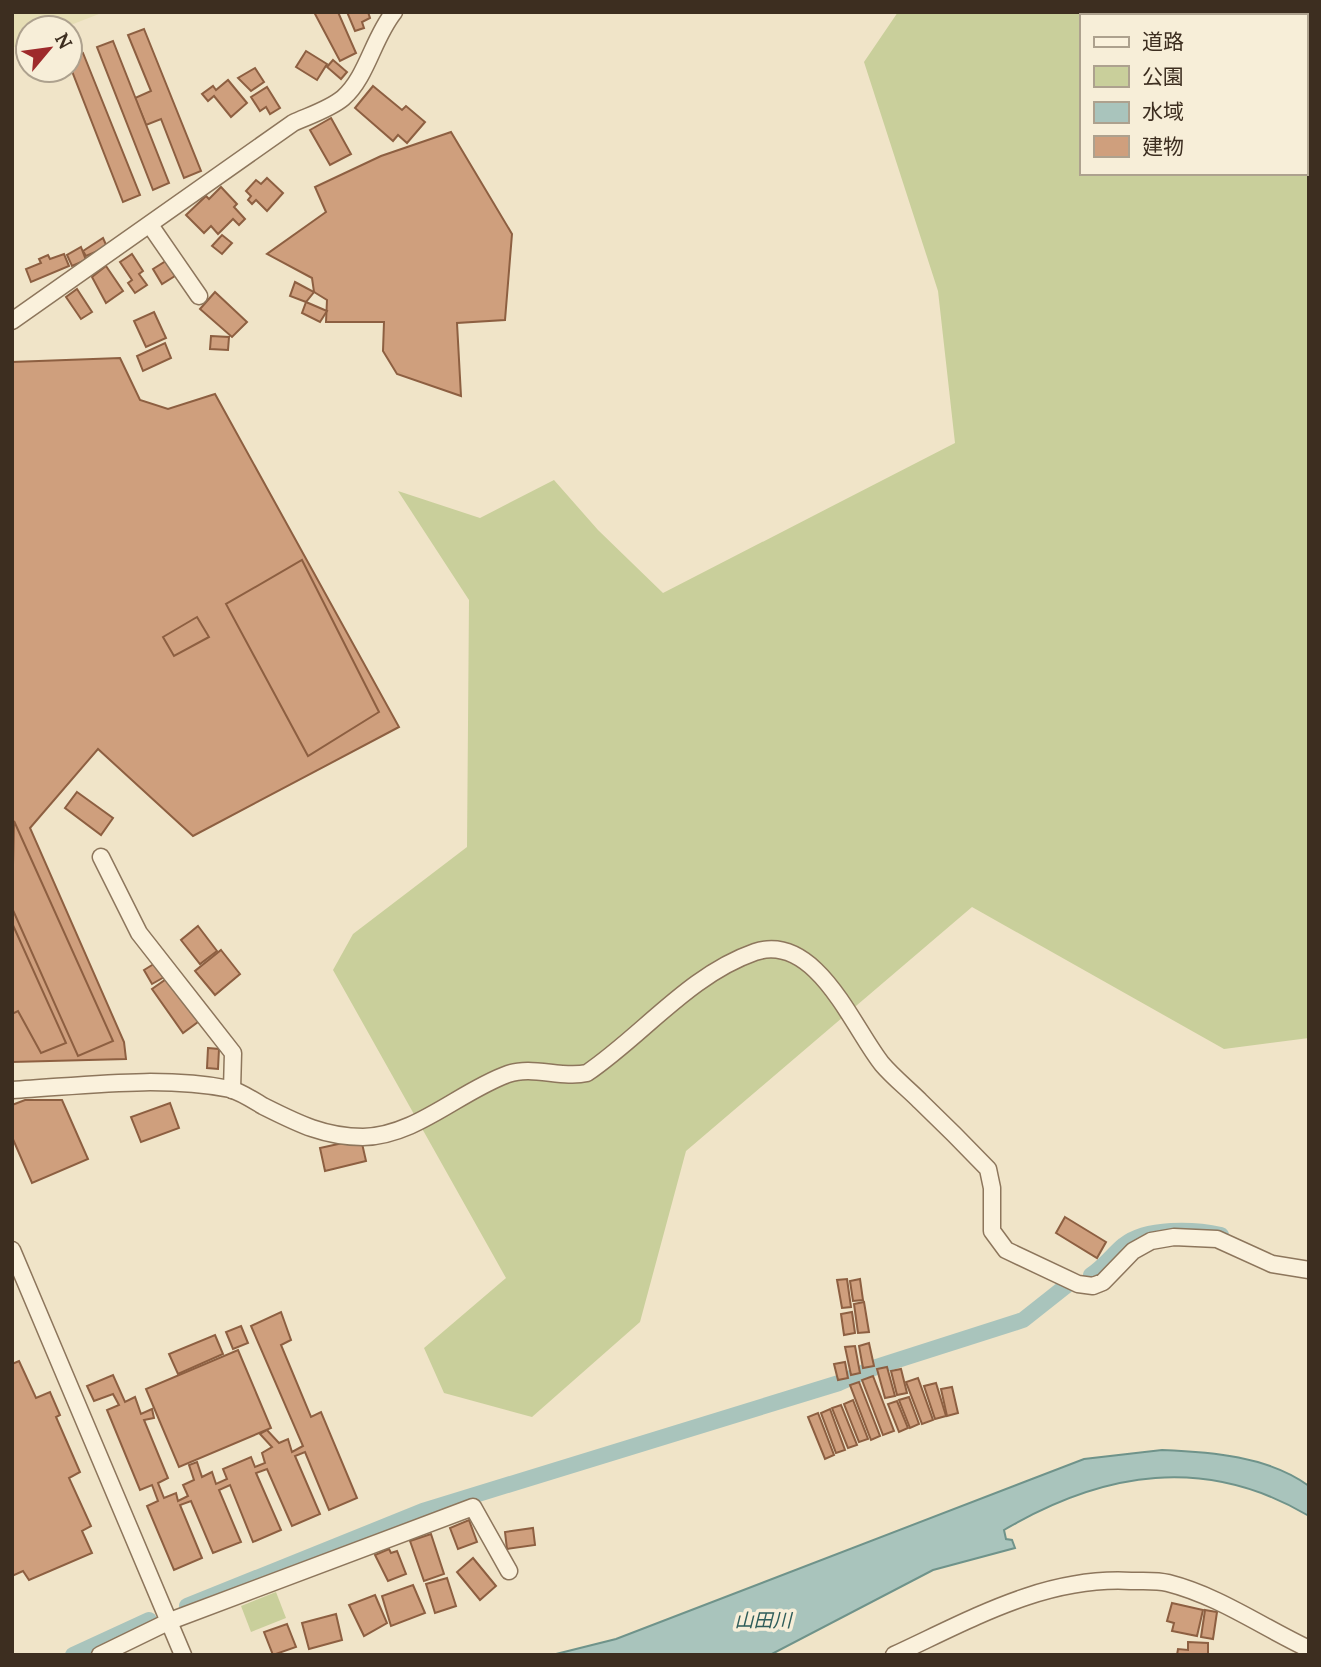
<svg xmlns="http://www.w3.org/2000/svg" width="1321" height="1667" font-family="Lora,'Noto Sans JP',serif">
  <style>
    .farmland { fill: #e6deb5 }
    .green { fill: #c9cf9b; fill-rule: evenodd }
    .water { fill: #a9c4bc; stroke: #6f938a; stroke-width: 2 }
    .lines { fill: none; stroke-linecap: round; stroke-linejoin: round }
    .canal { stroke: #a9c4bc; stroke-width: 16 }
    .building { fill: #cf9f7d; stroke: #8d5f41; stroke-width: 2 }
    .minor-casing { stroke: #8d765c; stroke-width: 19 }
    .minor { stroke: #faf1dc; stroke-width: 16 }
    .labels { text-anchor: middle; stroke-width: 7; stroke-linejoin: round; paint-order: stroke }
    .water-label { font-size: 19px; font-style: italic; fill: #2f5d5a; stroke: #f7eed8 }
  </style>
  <rect width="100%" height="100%" fill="#f0e4c8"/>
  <polygon class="farmland" points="12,12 104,12 63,28 28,28 28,42 12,48"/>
  <g class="green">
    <path d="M898 12H1309V1038L1224 1049 972 907 686 1151 640 1322 532 1417 444 1393 424 1348 506 1278 333 970 353 934 467 847 469 600 398 491 480 518 554 480 598 530 663 593 955 443 938 291 864 62ZM1081 16H1305V173H1081Z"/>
    <polygon points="276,1592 286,1618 251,1632 241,1606"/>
  </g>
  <path class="water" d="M1162 1450C1211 1452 1268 1456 1309 1486V1516C1206 1455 1104 1471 1004 1530L1006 1539 1012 1540 1015 1548 933 1570 770 1655H552L616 1639 1084 1459Z"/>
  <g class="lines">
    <g class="canal">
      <path d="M1091 1275C1104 1267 1112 1255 1124 1245 1147 1227 1194 1229 1221 1235"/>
      <polyline points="187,1606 423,1511 839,1383 876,1367 1023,1320 1066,1286"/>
      <polyline points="73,1655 149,1620"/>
    </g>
  </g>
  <g class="building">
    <polygon points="314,12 338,12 356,53 340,61"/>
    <polygon points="347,12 368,12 370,18 362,22 364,28 355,31"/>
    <polygon points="144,29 201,171 184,178 161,119 146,125 135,98 151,91 128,35"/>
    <polygon points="113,41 169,183 153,190 97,47"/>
    <polygon points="306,51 327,64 317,80 296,67"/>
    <polygon points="83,53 140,195 123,202 70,66 70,58"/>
    <polygon points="333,60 347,72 341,79 327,67"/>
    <polygon points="255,68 264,82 251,91 238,78"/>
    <polygon points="228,80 247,103 231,117 214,96 208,101 202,94 213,86 216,90"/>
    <polygon points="373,86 402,110 406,106 425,122 407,143 398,135 393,141 355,108"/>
    <polygon points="267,87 280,108 270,114 266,107 260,111 251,97"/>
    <polygon points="331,118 351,154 330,165 310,130"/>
    <polygon points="451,132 512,234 505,320 457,323 461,396 397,374 383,351 384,322 326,322 327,300 314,292 312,278 267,254 326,212 315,187 381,156"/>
    <polygon points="267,178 283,193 267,211 256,200 252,204 248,200 251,196 246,191 256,180 261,184"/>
    <polygon points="221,187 237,204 234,207 245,219 239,225 233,219 218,234 211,226 204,233 186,215 206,196 209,199"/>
    <polygon points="222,235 232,243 222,254 212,246"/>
    <polygon points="103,238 107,247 86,256 83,251"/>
    <polygon points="81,247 86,260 72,266 67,255"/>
    <polygon points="64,254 69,266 31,282 26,269 41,263 39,259 48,255 50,259"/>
    <polygon points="132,254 143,271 139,274 147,285 135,293 128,283 132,280 120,262"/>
    <polygon points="166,261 175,276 162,284 153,269"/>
    <polygon points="106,266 123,291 106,303 92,277"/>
    <polygon points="295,282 314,292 306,302 290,296"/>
    <polygon points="77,289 92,312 81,319 66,297"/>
    <polygon points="215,292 247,322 232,337 200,309"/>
    <polygon points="306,302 327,311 320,322 302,313"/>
    <polygon points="154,312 166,338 146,347 134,321"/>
    <polygon points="211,336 229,337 228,350 210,349"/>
    <polygon points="165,343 171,358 143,371 137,356"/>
    <polygon points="120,358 140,400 168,409 215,394 399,727 193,836 98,749 30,828 124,1042 126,1059 12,1062 12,362"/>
    <polygon points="302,560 379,712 308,756 226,604"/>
    <polygon points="197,617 209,637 174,656 163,637"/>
    <polygon points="77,792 113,818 101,835 65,808"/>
    <polygon points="14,821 113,1041 78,1056 12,908"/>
    <polygon points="12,923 66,1043 41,1053 18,1011 12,1014"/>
    <polygon points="198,926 217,951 200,964 181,940"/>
    <polygon points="221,950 240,974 215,995 195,971"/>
    <polygon points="157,962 166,976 152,984 144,970"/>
    <polygon points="172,975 202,1019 183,1033 152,989"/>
    <polygon points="208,1048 219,1049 218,1069 207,1068"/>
    <polygon points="25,1100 62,1100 88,1159 32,1183 12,1137 12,1105"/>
    <polygon points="170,1103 179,1128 141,1142 131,1117"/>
    <polygon points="361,1139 366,1161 325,1171 320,1148"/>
    <polygon points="1065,1217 1106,1242 1097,1258 1056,1233"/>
    <polygon points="847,1279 851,1307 842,1308 837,1280"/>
    <polygon points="860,1279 863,1300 853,1301 850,1281"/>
    <polygon points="864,1302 869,1332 858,1333 854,1304"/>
    <polygon points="281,1312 291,1340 281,1345 311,1417 321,1412 357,1498 329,1510 305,1452 295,1456 320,1514 292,1526 267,1469 256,1473 281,1530 253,1542 230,1485 219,1490 241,1542 213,1553 191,1501 180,1505 202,1558 174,1570 147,1506 158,1501 152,1485 140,1490 107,1410 119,1405 113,1394 94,1401 87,1386 113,1375 125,1402 135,1397 141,1414 152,1409 154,1418 144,1420 168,1478 158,1483 164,1498 176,1493 178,1501 188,1496 183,1485 194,1480 189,1465 197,1462 202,1477 212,1472 216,1484 227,1479 223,1469 251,1457 255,1467 265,1463 262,1453 272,1447 260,1434 267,1430 279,1443 288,1439 292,1452 303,1446 251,1326"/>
    <polygon points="852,1312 855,1333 844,1335 841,1314"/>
    <polygon points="241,1326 248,1343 233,1349 226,1332"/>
    <polygon points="215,1335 223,1354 178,1374 169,1354"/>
    <polygon points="869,1343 874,1366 863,1368 859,1346"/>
    <polygon points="855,1346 860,1373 851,1375 845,1347"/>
    <polygon points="238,1350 271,1428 179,1467 146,1389"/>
    <polygon points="19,1361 36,1398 50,1392 60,1415 56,1417 80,1472 69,1478 91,1526 82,1531 92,1553 29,1580 23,1571 12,1576 12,1364"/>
    <polygon points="845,1362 848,1378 838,1380 834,1364"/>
    <polygon points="887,1367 895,1396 885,1398 877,1369"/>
    <polygon points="901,1369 907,1393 897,1395 891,1371"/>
    <polygon points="873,1376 894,1431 883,1435 862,1380"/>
    <polygon points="918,1378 933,1420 922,1424 906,1382"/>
    <polygon points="859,1382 880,1436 871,1440 850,1385"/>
    <polygon points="936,1383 946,1416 935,1419 924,1386"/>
    <polygon points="952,1387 958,1413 947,1416 941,1389"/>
    <polygon points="909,1397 919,1424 910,1428 899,1400"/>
    <polygon points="853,1400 868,1439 859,1442 844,1404"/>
    <polygon points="897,1401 908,1428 899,1432 888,1404"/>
    <polygon points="841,1405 857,1445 848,1448 832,1408"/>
    <polygon points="830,1409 845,1450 836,1453 821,1413"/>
    <polygon points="818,1413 834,1455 825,1459 808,1417"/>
    <polygon points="469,1520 477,1542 458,1549 450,1528"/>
    <polygon points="533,1528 535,1545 507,1549 505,1532"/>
    <polygon points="431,1534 444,1574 424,1581 410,1541"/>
    <polygon points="389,1549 391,1553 397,1551 406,1574 388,1581 375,1555"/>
    <polygon points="473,1558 496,1586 480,1600 457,1572"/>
    <polygon points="447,1578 456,1606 435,1613 426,1584"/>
    <polygon points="413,1585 425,1613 391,1626 382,1596"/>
    <polygon points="375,1595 387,1623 364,1636 349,1605"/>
    <polygon points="1172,1603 1203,1610 1197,1636 1172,1631 1174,1623 1167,1621"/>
    <polygon points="1205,1610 1217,1612 1213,1639 1201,1637"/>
    <polygon points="336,1614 342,1640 309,1649 302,1623"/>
    <polygon points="287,1624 296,1647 273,1655 264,1632"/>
    <polygon points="1188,1642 1208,1643 1208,1655 1177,1655 1178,1649 1188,1650"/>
  </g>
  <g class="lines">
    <defs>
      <g id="minor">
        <polyline points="150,225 199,296"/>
        <path d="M12 321 293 123C308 116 330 109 343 98 367 77 373 38 394 12"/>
        <polyline points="101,857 139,933 233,1053 232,1090"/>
        <path d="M12 1090C83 1086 159 1075 230 1089 241 1092 253 1100 263 1106 297 1123 324 1137 363 1137 416 1136 460 1091 508 1074 532 1065 562 1079 587 1073 643 1035 689 975 755 952 816 932 853 1028 882 1064 893 1077 908 1089 920 1101 943 1123 966 1146 988 1169L992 1188V1231L1006 1250 1078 1284 1093 1286 1103 1282 1133 1251 1151 1241 1174 1237 1217 1239 1272 1264 1309 1270"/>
        <polyline points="12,1250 183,1655"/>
        <polyline points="100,1655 170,1621 473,1507 509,1571"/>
        <path d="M894 1655C970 1620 1045 1576 1131 1581 1143 1581 1157 1580 1168 1583 1219 1596 1262 1627 1309 1649"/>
      </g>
    </defs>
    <use href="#minor" class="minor-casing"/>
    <use href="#minor" class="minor"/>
  </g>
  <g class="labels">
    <g class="water-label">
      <text x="763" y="1627">山田川</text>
    </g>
  </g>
  <rect width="1321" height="1667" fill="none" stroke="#3d2e20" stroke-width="28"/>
  <rect x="1080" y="14" width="228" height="161" fill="#f7eed8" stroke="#ada18e" stroke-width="2"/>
  <rect x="1094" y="37" width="35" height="10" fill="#faf1dc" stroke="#ada18e" stroke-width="2"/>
  <text x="1142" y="49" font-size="21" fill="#3d2e20">道路</text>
  <rect x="1094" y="66" width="35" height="21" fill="#c9cf9b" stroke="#ada18e" stroke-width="2"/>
  <text x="1142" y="84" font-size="21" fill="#3d2e20">公園</text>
  <rect x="1094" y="102" width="35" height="21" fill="#a9c4bc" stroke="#ada18e" stroke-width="2"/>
  <text x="1142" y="119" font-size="21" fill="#3d2e20">水域</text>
  <rect x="1094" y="136" width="35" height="21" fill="#cf9f7d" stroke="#ada18e" stroke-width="2"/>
  <text x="1142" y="154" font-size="21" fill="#3d2e20">建物</text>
  <g transform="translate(49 49) rotate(61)"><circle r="33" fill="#f7eed8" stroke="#ada18e" stroke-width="2"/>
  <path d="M0-5L12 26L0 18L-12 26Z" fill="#9e2a2b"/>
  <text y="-10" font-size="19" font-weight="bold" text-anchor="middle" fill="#3d2e20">N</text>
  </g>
</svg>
